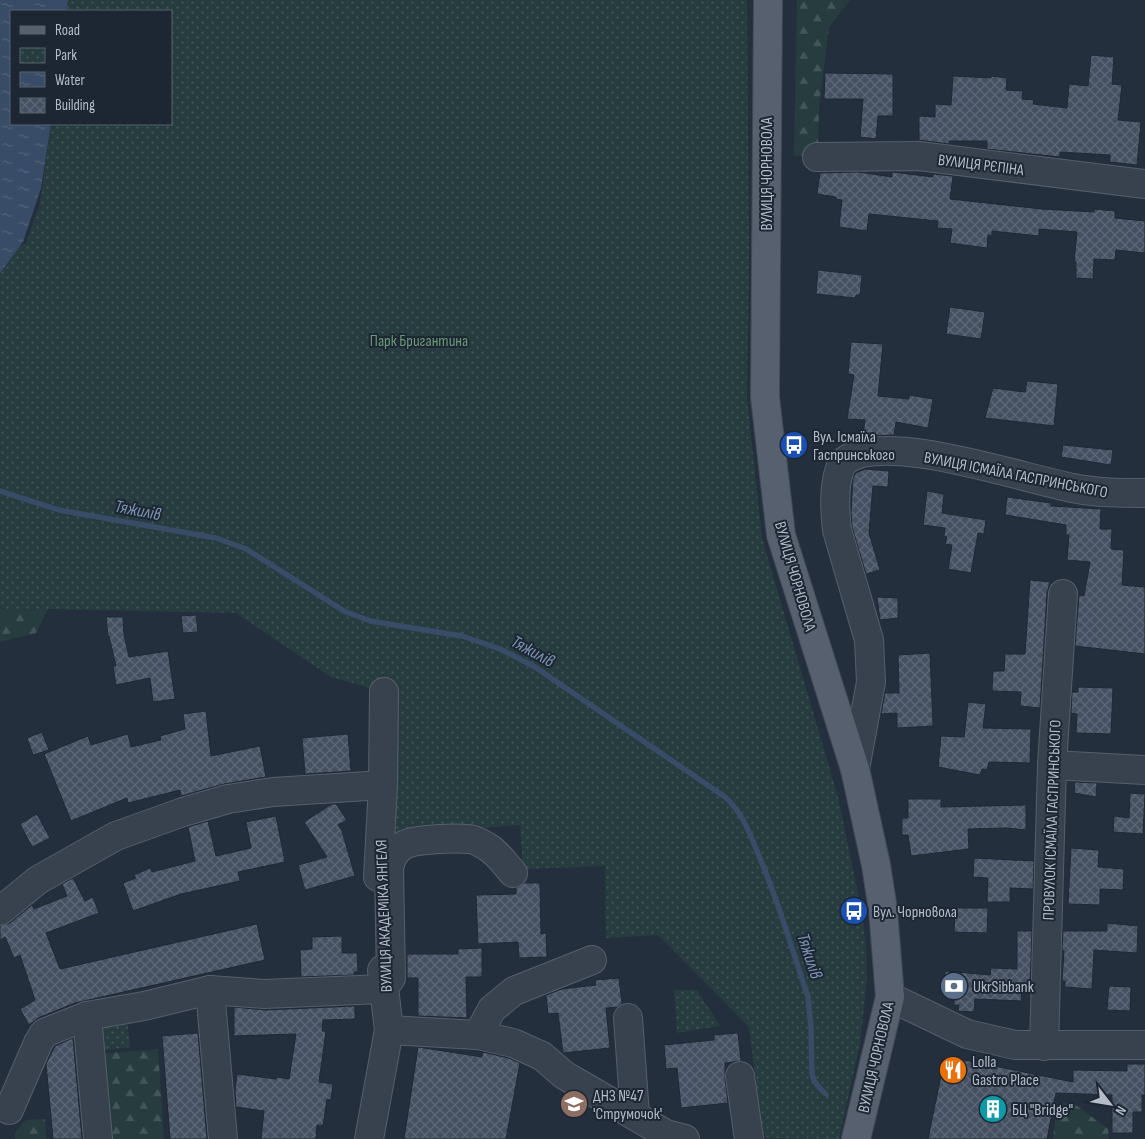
<svg xmlns="http://www.w3.org/2000/svg" width="1145" height="1139" font-family="'Sofia Sans Condensed',sans-serif">
  <style>
    .forest { fill: url(#forest-firs) }
    .park { fill: url(#park-dots) }
    .water { fill: url(#water-ripples) }
    .lines { fill: none; stroke-linecap: round; stroke-linejoin: round }
    .stream { stroke: #394c67; stroke-width: 5.5 }
    .building { fill: url(#building-cross-hatch); stroke: #1f2835 }
    .minor-casing { stroke: #565f6c; stroke-width: 30 }
    .major-casing { stroke: #414a57; stroke-width: 30 }
    .minor { stroke: #38414e; stroke-width: 28 }
    .major { stroke: #56606e; stroke-width: 28 }
    .labels { text-anchor: middle; stroke-width: 4; stroke-linejoin: round; paint-order: stroke }
    .street-label { font-size: 16px; fill: #b4bcc9; stroke: #1d2633 }
    .park-label { font-size: 16px; fill: #6b9a76; stroke: #1d2633 }
    .poi-label { font-size: 16px; fill: #b4bcc9; stroke: #1d2633; text-anchor: start }
    .water-label { font-size: 18px; font-style: italic; fill: #7c92b1; stroke: #1d2633 }
  </style>
  <defs>
    <pattern id="forest-firs" width="22" height="20" patternUnits="userSpaceOnUse" patternTransform="scale(1.25)"><rect width="22" height="20" fill="#263c3f"/><path d="M5 1l3.5 6h-7zM16 11l3.5 6h-7z" fill="#435659"/></pattern>
    <pattern id="park-dots" width="8" height="8" patternUnits="userSpaceOnUse" patternTransform="scale(1.25)"><rect width="8" height="8" fill="#263c3f"/><path d="M2 2h.1M6 6h.1" fill="none" stroke="#435659" stroke-width="1.8" stroke-linecap="round"/></pattern>
    <pattern id="water-ripples" width="26" height="14" patternUnits="userSpaceOnUse" patternTransform="scale(1.25)"><rect width="26" height="14" fill="#394c67"/><path d="M2 4q2-2 4 0t4 0M15 11q2-2 4 0t4 0" fill="none" stroke="#53647b"/></pattern>
    <pattern id="building-cross-hatch" width="8" height="8" patternUnits="userSpaceOnUse" patternTransform="scale(1.25)"><rect width="8" height="8" fill="#455162"/><path d="M0 0l8 8M0 8l8-8" fill="none" stroke="#5d6877"/></pattern>
  </defs>
  <rect width="100%" height="100%" fill="#242f3e"/>
  <g class="forest">
    <polygon points="797,0 850,0 829,27 819,107 818,155 794,156"/>
    <polygon points="48,609 36,633 0,642 0,610"/>
    <polygon points="158,1049 164,1139 102,1139 95,1054"/>
    <polygon points="1057,1103 1073,1103 1108,1129 1109,1139 1053,1139"/>
    <polygon points="45,1119 46,1139 15,1139 15,1132 26,1120"/>
  </g>
  <g class="park">
    <polygon points="68,0 747,0 749,252 747,399 762,538 838,797 862,913 866,946 867,980 860,1043 839,1139 763,1138 749,1027 658,935 606,938 605,866 523,869 520,825 390,835 384,692 331,677 236,613 48,609 0,610 0,252 8,253 26,243 40,204 51,124 171,124 171,11 66,11"/>
    <polygon points="674,990 697,990 720,1026 677,1033"/>
    <polygon points="127,1017 130,1047 97,1051 94,1025"/>
  </g>
  <polygon class="water" points="0,0 68,0 66,11 11,11 11,124 51,124 41,188 23,242 0,273"/>
  <g class="lines">
    <path class="stream" d="M0 491 59 510 216 538 246 549 344 611 370 621 462 636 500 649 518 658 535 667 725 797C743 813 750 834 759 856 779 902 792 950 808 997L811 1029 812 1074C814 1083 819 1088 826 1094"/>
  </g>
  <g class="building">
    <polygon points="1091,55 1114,57 1112,84 1122,85 1118,120 1141,122 1137,165 1110,162 1110,155 1060,152 1060,157 987,149 987,141 949,141 949,144 919,140 919,116 935,117 935,104 951,105 953,76 991,78 991,76 1007,78 1006,90 1023,91 1022,99 1034,100 1033,104 1067,108 1069,84 1088,86"/>
    <polygon points="825,73 893,74 893,116 878,116 876,139 860,137 863,99 824,99"/>
    <polygon points="858,172 892,177 892,172 933,177 933,174 953,176 950,199 1042,209 1094,212 1094,209 1115,211 1115,218 1145,221 1145,253 1116,250 1115,260 1094,259 1093,279 1076,278 1076,262 1074,262 1077,232 1039,229 1039,236 992,231 992,236 988,235 987,248 950,243 952,229 937,228 938,221 869,214 867,231 839,227 842,200 836,199 836,197 817,194 820,173"/>
    <polygon points="818,270 862,275 860,295 856,295 855,298 816,294"/>
    <polygon points="950,307 985,312 981,339 946,334"/>
    <polygon points="851,342 883,344 878,396 909,399 909,395 933,399 928,428 896,422 894,435 873,436 863,434 865,420 847,419 854,375 848,374"/>
    <polygon points="1027,381 1058,384 1054,426 985,418 993,388 1025,392"/>
    <polygon points="1063,445 1113,450 1111,465 1061,457"/>
    <polygon points="865,469 889,471 888,487 873,486 869,533 880,570 866,574 852,527 851,513 853,478 856,473"/>
    <polygon points="927,491 944,494 942,513 986,520 984,534 978,533 971,573 948,569 952,545 945,544 947,537 944,536 945,528 923,525"/>
    <polygon points="1007,497 1051,503 1051,506 1101,509 1100,529 1112,529 1111,549 1124,550 1122,585 1145,587 1145,654 1075,646 1079,595 1084,596 1090,562 1067,560 1069,535 1066,535 1066,525 1005,515"/>
    <polygon points="1030,580 1050,582 1047,593 1040,708 1020,706 1021,692 992,691 993,671 1004,671 1005,654 1025,654"/>
    <polygon points="877,597 898,598 898,618 880,620"/>
    <polygon points="196,615 198,632 183,633 181,616"/>
    <polygon points="106,617 123,617 124,635 129,657 168,651 175,699 153,702 150,678 116,685 113,666 116,666 109,636 108,636"/>
    <polygon points="930,653 933,726 897,728 897,713 881,714 885,693 899,693 898,655"/>
    <polygon points="1078,687 1113,688 1111,734 1076,733 1077,714 1071,713 1072,692 1078,692"/>
    <polygon points="968,702 986,704 983,728 1031,729 1030,763 989,762 987,770 982,769 980,775 938,767 941,736 964,737"/>
    <polygon points="206,711 211,756 260,746 266,777 224,784 181,796 180,790 128,803 127,798 71,821 44,754 88,736 91,745 128,734 131,747 161,740 160,736 185,729 183,714"/>
    <polygon points="42,732 49,750 33,755 27,738"/>
    <polygon points="348,734 351,771 305,774 302,738"/>
    <polygon points="1075,782 1097,783 1096,797 1074,793"/>
    <polygon points="1130,793 1145,794 1143,834 1113,832 1114,816 1129,818"/>
    <polygon points="908,799 941,799 941,807 1026,805 1026,830 1007,828 968,829 969,849 911,856 908,835 902,835 902,818 908,818"/>
    <polygon points="332,804 336,804 347,820 338,825 342,831 355,876 305,890 298,865 327,857 304,822"/>
    <polygon points="37,814 50,838 32,847 20,824"/>
    <polygon points="276,816 285,862 238,872 240,881 181,894 133,911 123,883 136,878 134,875 150,868 152,872 195,861 188,827 208,821 216,856 251,848 246,822"/>
    <polygon points="1071,848 1099,850 1098,867 1124,869 1123,890 1100,889 1100,905 1068,904"/>
    <polygon points="974,858 1034,861 1033,889 1010,888 1010,902 987,902 988,878 973,877"/>
    <polygon points="73,878 85,901 93,897 99,913 46,933 60,969 257,924 265,960 75,1003 38,1018 29,1025 20,1009 35,1000 20,955 14,958 5,937 0,940 0,926 10,923 32,905 34,909 67,896 62,884"/>
    <polygon points="524,883 540,883 541,934 546,933 547,957 519,958 518,942 478,944 476,895 516,894 516,888"/>
    <polygon points="955,908 988,908 987,933 954,932"/>
    <polygon points="1107,923 1138,926 1137,953 1094,950 1092,989 1065,987 1065,981 1062,981 1064,951 1062,951 1063,931 1107,931"/>
    <polygon points="1017,931 1032,931 1030,988 1022,988 1021,1001 975,999 974,1012 958,1011 959,1005 954,1005 954,998 943,997 945,971 990,975 991,968 1017,969"/>
    <polygon points="342,936 342,953 357,953 358,972 354,972 354,975 301,977 300,950 312,949 312,937"/>
    <polygon points="482,948 482,977 466,977 467,1018 418,1016 418,978 407,978 407,954 458,954 458,949"/>
    <polygon points="619,978 622,1004 618,1007 606,1008 610,1048 563,1053 558,1013 548,1014 546,995 562,989 596,985 595,980"/>
    <polygon points="1109,986 1131,987 1130,1011 1107,1010"/>
    <polygon points="355,1006 355,1019 323,1020 322,1031 326,1031 319,1082 333,1084 331,1100 327,1099 323,1126 317,1125 316,1139 261,1139 264,1111 236,1107 235,1091 237,1074 276,1079 277,1077 289,1079 296,1034 234,1036 234,1007 265,1010"/>
    <polygon points="198,1033 207,1139 170,1139 162,1036"/>
    <polygon points="738,1033 741,1061 725,1063 725,1078 728,1103 681,1108 677,1068 666,1069 664,1045 714,1040 714,1035"/>
    <polygon points="73,1038 82,1139 53,1139 46,1064 55,1046"/>
    <polygon points="418,1047 482,1057 483,1052 508,1058 520,1063 506,1139 404,1139"/>
    <polygon points="945,1056 1073,1082 1073,1070 1127,1071 1127,1064 1145,1064 1145,1095 1142,1095 1142,1112 1133,1112 1133,1133 1112,1133 1112,1095 1056,1093 1047,1139 928,1139"/>
  </g>
  <g class="lines">
    <defs>
      <g id="minor">
        <polyline points="817,157 919,156 1145,184"/>
        <polyline points="1052,765 1145,770"/>
        <path d="M855 769 871 682 869 640 837 530C835 514 832 471 846 460 886 431 1024 479 1073 488 1097 493 1120 493 1145 493"/>
        <polyline points="378,877 383,785 384,692"/>
        <polyline points="0,911 38,880 116,836 183,812 228,799 273,792 383,785"/>
        <polyline points="210,990 223,1139"/>
        <polyline points="890,997 967,1034 1015,1045 1145,1045"/>
        <polyline points="628,1018 635,1115"/>
        <polyline points="389,1030 478,1035 492,1009 514,991 592,960"/>
        <polyline points="478,1035 513,1043 542,1056 564,1075 666,1134 685,1139"/>
        <polyline points="1044,1046 1052,765 1063,594"/>
        <polyline points="740,1076 749,1139"/>
        <polyline points="9,1110 38,1043 44,1033 87,1016"/>
        <path d="M98 1139 87 1016 144 1006 210 990 264 994 383 989 391 978 389 868C391 858 395 849 406 844 418 839 453 838 468 839 473 839 481 843 486 846 497 852 505 864 513 873"/>
        <polyline points="369,1139 389,1030 382,970"/>
      </g>
      <polyline id="major" points="768,0 765,397 781,535 855,769 876,865 883,910 890,997 856,1139"/>
    </defs>
    <use href="#minor" class="minor-casing"/>
    <use href="#major" class="major-casing"/>
    <use href="#minor" class="minor"/>
    <use href="#major" class="major"/>
  </g>
  <defs>
    <symbol id="bus-disc" viewBox="-11 -11 22 22"><circle r="9.5" fill="#1a4fb4" stroke="#1d2633"/><path d="M-5-6H5V4H4V6H2V4H-2V6H-4V4H-5ZM-3.5-4V0h7V-4ZM-3.5 1.2v1.5H-2V1.2ZM2 1.2v1.5H3.5V1.2Z" fill="#fff"/></symbol>
    <symbol id="bank-disc" viewBox="-11 -11 22 22"><circle r="9.5" fill="#5c6f8a" stroke="#1d2633"/><path d="M-6-4H6V4H-6ZM0-2.3a2.3 2.3 0 1 0 0 4.6a2.3 2.3 0 1 0 0-4.6Z" fill="#fff"/></symbol>
    <symbol id="restaurant-disc" viewBox="-11 -11 22 22"><circle r="9.5" fill="#e8710a" stroke="#1d2633"/><path d="M-5-6h1v4h1v-4h1v4h1v-4h1v5L-1.5 .5V6h-2V.5L-5-1ZM5-6V6H3V1.5H1.5Q1.5-4 5-6Z" fill="#fff"/></symbol>
    <symbol id="school-disc" viewBox="-11 -11 22 22"><circle r="9.5" fill="#8d6e63" stroke="#1d2633"/><path d="M0-5L7-2L0 1L-7-2ZM-4 1L0 2.5L4 1V4Q0 6-4 4Z" fill="#fff"/></symbol>
    <symbol id="building-disc" viewBox="-11 -11 22 22"><circle r="9.5" fill="#0f9aa8" stroke="#1d2633"/><path d="M-4-6H4V6H1V3H-1V6H-4ZM-2.5-4.3h1.7v1.8h-1.7ZM.8-4.3h1.7v1.8H.8ZM-2.5-1h1.7V.8h-1.7ZM.8-1h1.7V.8H.8Z" fill="#fff"/></symbol>
  </defs>
  <g fill-rule="evenodd">
    <use href="#bus-disc" x="778" y="429" width="32" height="32"/>
    <use href="#bus-disc" x="838" y="895" width="32" height="32"/>
    <use href="#bank-disc" x="938" y="970" width="32" height="32"/>
    <use href="#restaurant-disc" x="937" y="1054" width="32" height="32"/>
    <use href="#school-disc" x="558" y="1088" width="32" height="32"/>
    <use href="#building-disc" x="977" y="1093" width="32" height="32"/>
  </g>
  <g class="labels">
    <g class="street-label">
      <text transform="translate(981 164) rotate(7)" y="6">ВУЛИЦЯ РЄПІНА</text>
      <text transform="translate(766 174) rotate(-90)" y="6">ВУЛИЦЯ ЧОРНОВОЛА</text>
      <text transform="translate(1016 474) rotate(11)" y="6">ВУЛИЦЯ ІСМАЇЛА ГАСПРИНСЬКОГО</text>
      <text transform="translate(796 576) rotate(74)" y="6">ВУЛИЦЯ ЧОРНОВОЛА</text>
      <text transform="translate(1051 820) rotate(-88)" y="6">ПРОВУЛОК ІСМАЇЛА ГАСПРИНСЬКОГО</text>
      <text transform="translate(383 916) rotate(-92)" y="6">ВУЛИЦЯ АКАДЕМІКА ЯНГЕЛЯ</text>
      <text transform="translate(875 1057) rotate(-77)" y="6">ВУЛИЦЯ ЧОРНОВОЛА</text>
    </g>
    <g class="park-label">
      <text x="419" y="346">Парк Бригантина</text>
    </g>
    <g class="poi-label">
      <text x="813" y="442">Вул. Ісмаїла<tspan x="813" dy="18">Гаспринського</tspan></text>
      <text x="873" y="917">Вул. Чорновола</text>
      <text x="973" y="992">UkrSibbank</text>
      <text x="972" y="1067">Lolla<tspan x="972" dy="18">Gastro Place</tspan></text>
      <text x="593" y="1101">ДНЗ №47<tspan x="593" dy="18">'Струмочок'</tspan></text>
      <text x="1012" y="1115">БЦ "Bridge"</text>
    </g>
    <g class="water-label">
      <text transform="translate(138 510) rotate(11)" y="6">Тяжилів</text>
      <text transform="translate(533 651) rotate(29)" y="6">Тяжилів</text>
      <text transform="translate(810 956) rotate(72)" y="6">Тяжилів</text>
    </g>
  </g>
  <rect x="10" y="10" width="162" height="115" fill="#1d2633" stroke="#59626f"/>
  <rect x="20" y="26" width="25" height="8" fill="#56606e" stroke="#59626f"/>
  <text x="55" y="35" font-size="15" fill="#b4bcc9">Road</text>
  <rect x="20" y="48" width="25" height="15" fill="url(#park-dots)" stroke="#59626f"/>
  <text x="55" y="60" font-size="15" fill="#b4bcc9">Park</text>
  <rect x="20" y="72" width="25" height="15" fill="url(#water-ripples)" stroke="#59626f"/>
  <text x="55" y="85" font-size="15" fill="#b4bcc9">Water</text>
  <rect x="20" y="98" width="25" height="15" fill="url(#building-cross-hatch)" stroke="#59626f"/>
  <text x="55" y="110" font-size="15" fill="#b4bcc9">Building</text>
  <g transform="translate(1110 1104) rotate(121)" stroke="#1d2633" stroke-width="4" paint-order="stroke">
  <path d="M0-4L9 19L0 12L-9 19Z" fill="#b4bcc9"/>
  <text y="-8" font-size="14" font-weight="bold" text-anchor="middle" fill="#b4bcc9">N</text>
  </g>
</svg>
